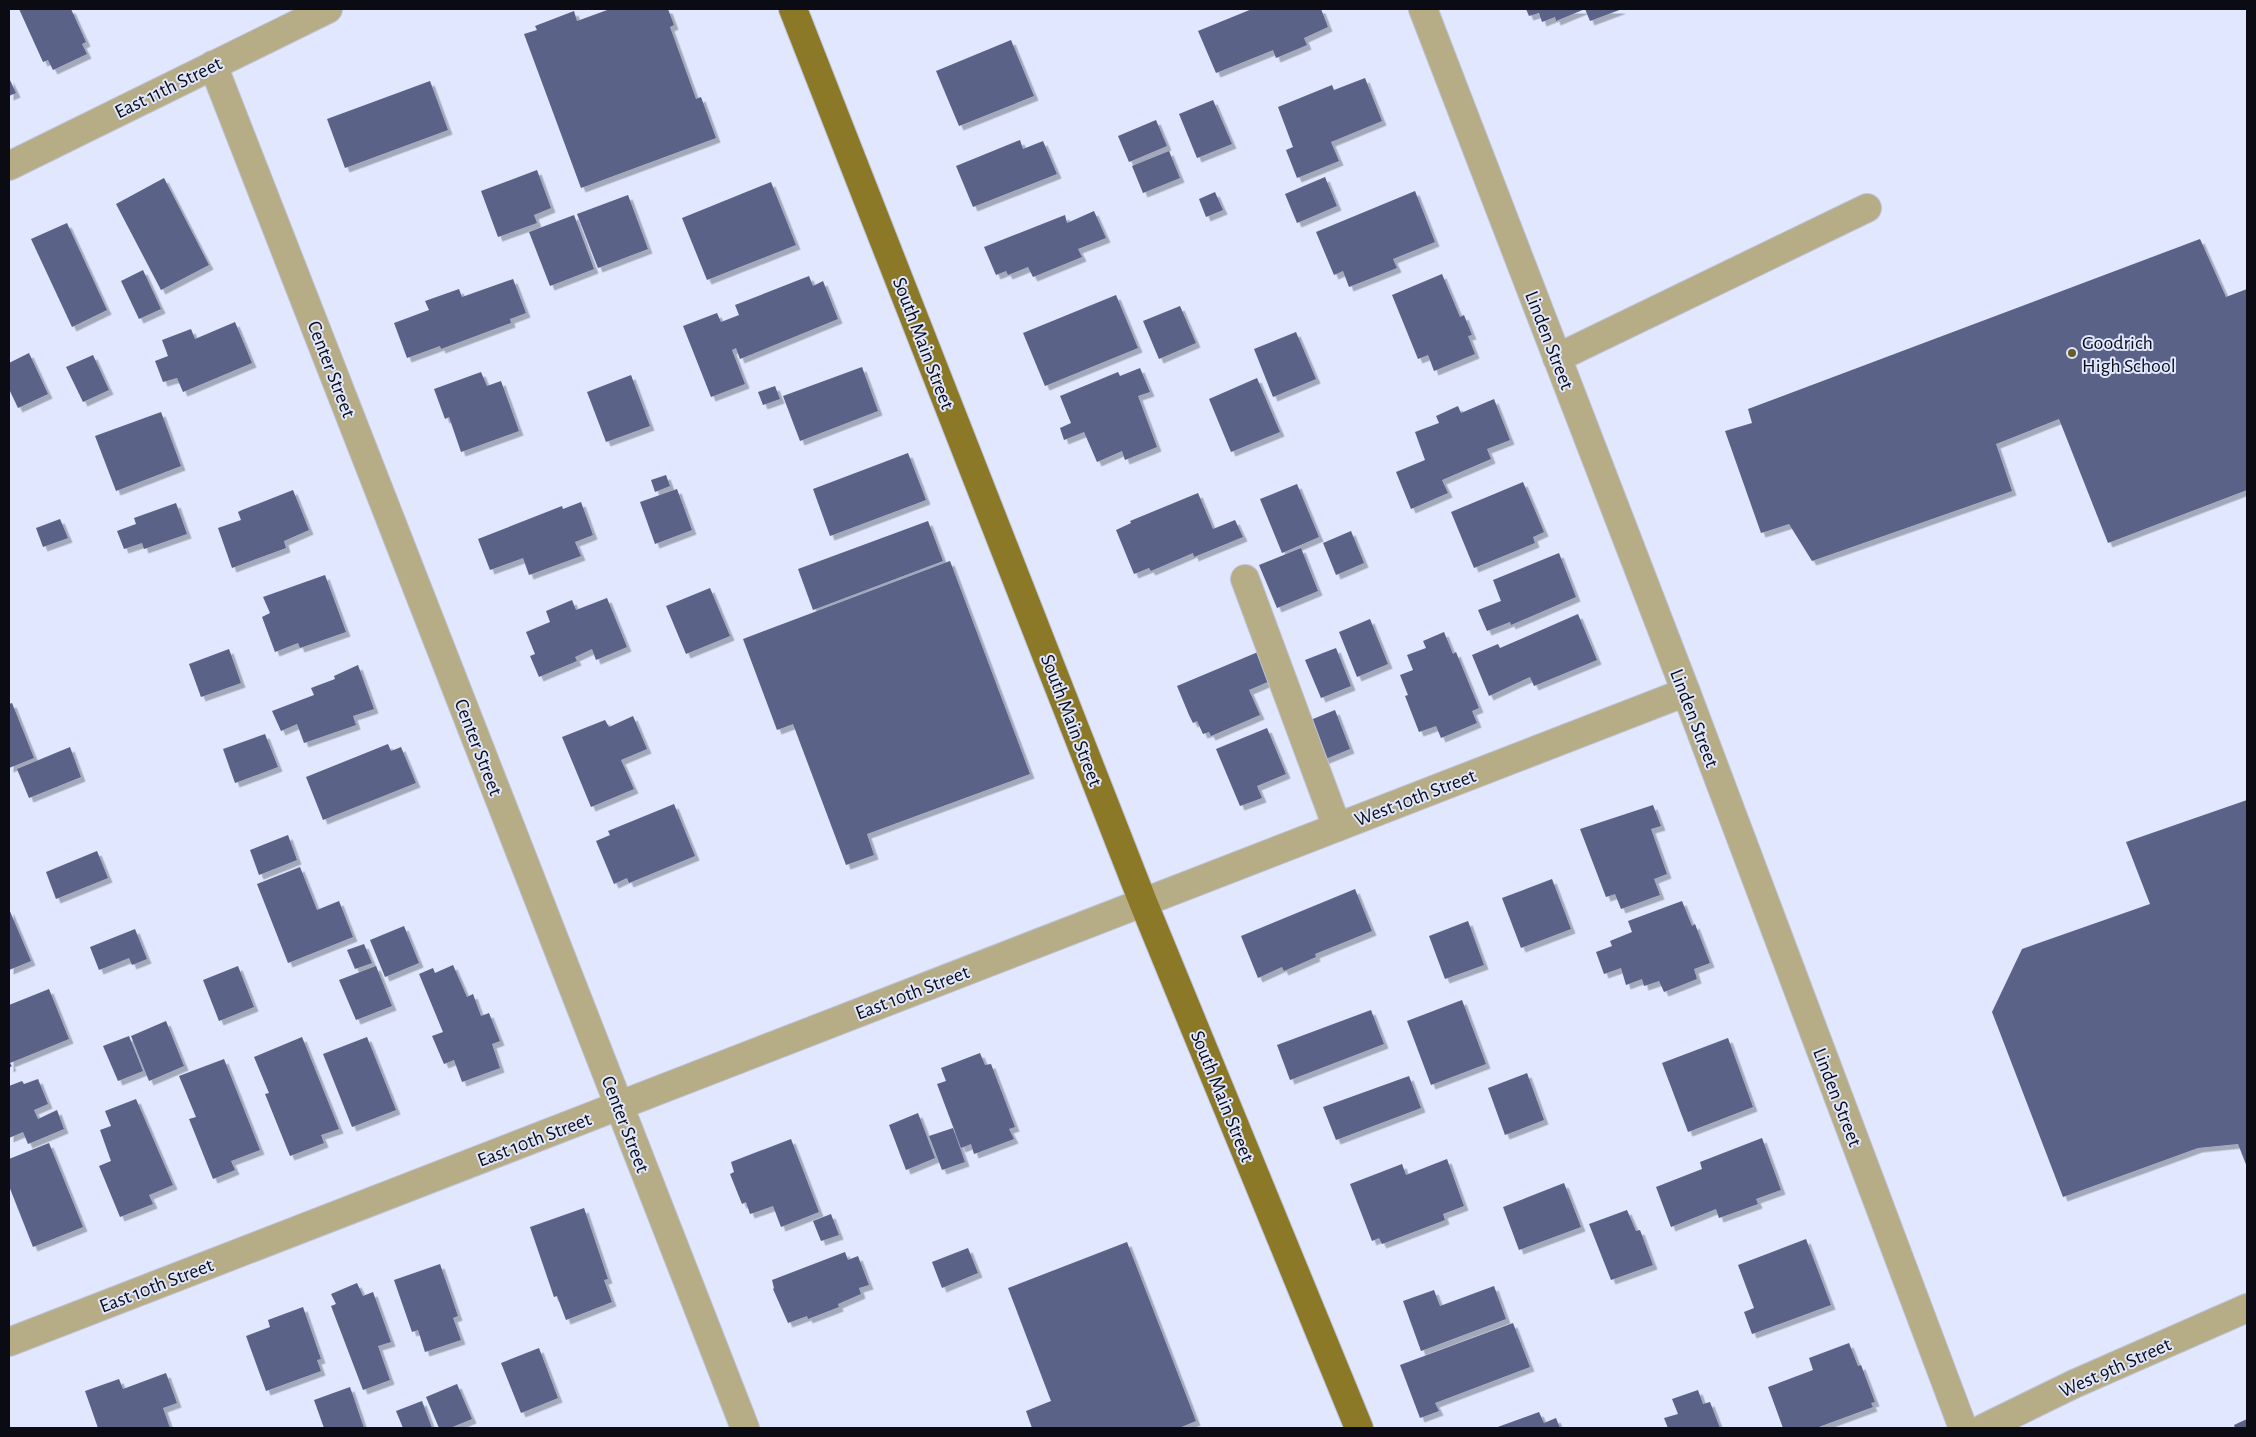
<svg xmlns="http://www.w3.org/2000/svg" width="2256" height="1437" font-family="'Alegreya Sans',sans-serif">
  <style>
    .building { fill: #5a6287; filter: url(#shadow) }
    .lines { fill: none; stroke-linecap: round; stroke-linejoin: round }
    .minor-casing { stroke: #bec4d8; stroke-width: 30 }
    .major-casing { stroke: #bec4d8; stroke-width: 30 }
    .minor { stroke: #b6ac86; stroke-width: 28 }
    .major { stroke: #8c7928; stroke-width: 28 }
    .poi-dot { fill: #685b28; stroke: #e0e7fe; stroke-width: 2 }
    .labels { text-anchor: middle; stroke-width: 4; stroke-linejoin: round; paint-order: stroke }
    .street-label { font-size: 20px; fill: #0a0b13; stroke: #e0e7fe }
    .poi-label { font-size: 20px; fill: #0a0b13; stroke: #e0e7fe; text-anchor: start }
  </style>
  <defs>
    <filter id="shadow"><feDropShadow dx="4.5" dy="4.5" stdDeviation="0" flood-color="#0004"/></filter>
  </defs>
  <rect width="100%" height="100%" fill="#e0e7fe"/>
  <g class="building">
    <polygon points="19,9 71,9 86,42 82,44 87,54 53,70 48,60 43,62"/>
    <polygon points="610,9 668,9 674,25 670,27 696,99 701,97 716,138 581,188 524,34 537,30 535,26 574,11 577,21"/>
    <polygon points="1252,9 1321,9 1328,27 1304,38 1307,45 1276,58 1273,50 1216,73 1198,31"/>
    <polygon points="1526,9 1622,9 1590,21 1585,9 1556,21 1555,17 1542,22 1539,13 1529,16"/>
    <polygon points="1011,40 1034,96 959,126 936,71"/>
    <polygon points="9,78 16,93 9,96"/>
    <polygon points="1365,78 1382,121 1331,142 1339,161 1297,178 1286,150 1293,147 1278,107 1332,85 1334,90"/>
    <polygon points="430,81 448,130 345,168 327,119"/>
    <polygon points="1213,100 1232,144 1197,158 1179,114"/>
    <polygon points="1156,120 1167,146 1129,162 1118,136"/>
    <polygon points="1020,140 1023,149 1043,141 1057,174 973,207 956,166"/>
    <polygon points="1169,151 1180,178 1143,193 1132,166"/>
    <polygon points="537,170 551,208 534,215 537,223 498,237 481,191"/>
    <polygon points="1325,177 1337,206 1297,223 1285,194"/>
    <polygon points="164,178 209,265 161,290 116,204"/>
    <polygon points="771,182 796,245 707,280 682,218"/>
    <polygon points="1415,191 1435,242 1393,259 1397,268 1349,287 1343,271 1334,275 1316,232"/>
    <polygon points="1215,192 1223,210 1206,217 1199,199"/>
    <polygon points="628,195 648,249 598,268 577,214"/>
    <polygon points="1094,211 1106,238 1078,249 1082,257 1033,277 1028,267 1008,275 1006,271 996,275 984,247 1065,215 1067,223"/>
    <polygon points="574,215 594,269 550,286 529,232"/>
    <polygon points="67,223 107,310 72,327 31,239"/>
    <polygon points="2200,239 2226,297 2247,289 2247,490 2108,543 2059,419 1996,444 2012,491 1812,561 1789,524 1761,533 1725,431 1752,423 1748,409"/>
    <polygon points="143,270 161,309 139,319 121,281"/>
    <polygon points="1442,274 1460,317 1464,315 1472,335 1468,336 1475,354 1434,371 1428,355 1418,359 1392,295"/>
    <polygon points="809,276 813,286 823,281 838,319 740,359 736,348 732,350 745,384 711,397 683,326 717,313 721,322 739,315 735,305"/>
    <polygon points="513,279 526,313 510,319 511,323 441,349 440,346 407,358 394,323 429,310 425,301 459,289 462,297"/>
    <polygon points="1116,295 1138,348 1045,386 1023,333"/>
    <polygon points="1180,306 1196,343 1159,359 1143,321"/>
    <polygon points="235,322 252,363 183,392 177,378 163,382 155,361 168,356 162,340 191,329 195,339"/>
    <polygon points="1296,332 1316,379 1273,397 1254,349"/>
    <polygon points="29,353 48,394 18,408 9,389 9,363"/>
    <polygon points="93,355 109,390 83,402 66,367"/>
    <polygon points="862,367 878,411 800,441 783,396"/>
    <polygon points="1140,368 1150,392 1138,396 1157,447 1125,460 1122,451 1097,462 1084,432 1064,440 1060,428 1071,423 1060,396 1118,372 1120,376"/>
    <polygon points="481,372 487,386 501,381 519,431 461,452 449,417 445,419 434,389"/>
    <polygon points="631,375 650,426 606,442 587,392"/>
    <polygon points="1257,378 1280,432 1231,452 1209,399"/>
    <polygon points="775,386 780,399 763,405 758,392"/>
    <polygon points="1494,399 1510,440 1487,449 1491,459 1442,480 1448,493 1411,509 1396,472 1425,460 1415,432 1439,423 1436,416 1458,406 1461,413"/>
    <polygon points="161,412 181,466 116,491 95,436"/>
    <polygon points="908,453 926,500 830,536 813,489"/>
    <polygon points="666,475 670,486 655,492 651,480"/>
    <polygon points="1523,482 1544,532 1533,537 1535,543 1474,568 1451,512"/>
    <polygon points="1297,484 1319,537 1282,553 1260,499"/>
    <polygon points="677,489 692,530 655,544 640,502"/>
    <polygon points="293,490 309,530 284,541 286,548 232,568 218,528 241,520 238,512 242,510"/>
    <polygon points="1198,493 1213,529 1235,520 1243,537 1194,557 1193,553 1151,571 1149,568 1134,574 1116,530 1131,523 1130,521"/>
    <polygon points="581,502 593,535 575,542 581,556 529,575 523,558 490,570 478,539 562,506 563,509"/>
    <polygon points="176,503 187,534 144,549 142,543 124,549 117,531 136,524 134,518"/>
    <polygon points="60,519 68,538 43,547 36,528"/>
    <polygon points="928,521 943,561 813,610 798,569"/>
    <polygon points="1351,531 1364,563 1336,575 1323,543"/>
    <polygon points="1301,548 1318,591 1277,608 1259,565"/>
    <polygon points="1559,553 1576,597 1511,625 1510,622 1487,631 1478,610 1501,601 1493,580"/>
    <polygon points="950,561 1030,774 867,834 874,855 846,865 793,724 777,730 743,639"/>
    <polygon points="325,575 346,632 300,648 298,643 275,652 262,617 270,613 263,597"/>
    <polygon points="710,588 730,636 686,654 666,606"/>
    <polygon points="607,598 627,647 596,660 592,649 575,657 577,661 539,677 530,656 535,654 526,632 550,622 546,611 572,600 576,610"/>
    <polygon points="1578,614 1597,660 1534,686 1530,677 1489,696 1472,655 1498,644 1500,648"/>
    <polygon points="1370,619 1388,664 1357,677 1339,632"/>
    <polygon points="1444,632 1453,654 1456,652 1479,708 1472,711 1477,723 1441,738 1436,726 1419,732 1405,696 1408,695 1400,675 1413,670 1407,655 1426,648 1423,641"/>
    <polygon points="1336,648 1351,686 1321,698 1305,660"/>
    <polygon points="229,649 241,683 201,697 189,664"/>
    <polygon points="1258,652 1270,681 1249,690 1260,715 1211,736 1209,732 1203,734 1197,721 1193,723 1189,715 1177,686"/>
    <polygon points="358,665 374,709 353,716 356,725 304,743 297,724 281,731 272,711 314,695 311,688 335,679 334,676"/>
    <polygon points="12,703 34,758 9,768 9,704"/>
    <polygon points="1335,710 1350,749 1323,760 1308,721"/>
    <polygon points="633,716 647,749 621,760 634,789 591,807 562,737 605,720 609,727"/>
    <polygon points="1267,728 1286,774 1257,786 1262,798 1240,806 1216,749"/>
    <polygon points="265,734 278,767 235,783 223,749"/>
    <polygon points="388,744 391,751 401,747 416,783 323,820 306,777"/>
    <polygon points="70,747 81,777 29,798 17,769"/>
    <polygon points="2247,800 2247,1167 2238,1144 2198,1148 2063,1197 1992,1012 2022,949 2150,904 2126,842"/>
    <polygon points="674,804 695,856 629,883 627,878 614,884 596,841 610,835 608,831"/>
    <polygon points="1653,805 1661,826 1651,829 1667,874 1654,879 1660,895 1621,909 1615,894 1606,897 1580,829"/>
    <polygon points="288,835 297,860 259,875 250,850"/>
    <polygon points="97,851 108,878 56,899 46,872"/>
    <polygon points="300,867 317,910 339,901 353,937 288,963 257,884"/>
    <polygon points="1552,879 1571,929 1521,948 1502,898"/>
    <polygon points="1355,889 1372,931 1315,954 1316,957 1284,971 1282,967 1258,978 1241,936"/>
    <polygon points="1682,901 1692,926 1695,924 1710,963 1694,969 1697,979 1664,992 1659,981 1644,986 1642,979 1626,985 1621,968 1604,974 1596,952 1612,946 1610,941 1632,932 1628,921"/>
    <polygon points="9,909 31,961 9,970"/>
    <polygon points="1468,921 1484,965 1445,979 1429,936"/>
    <polygon points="404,926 419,963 385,977 370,940"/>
    <polygon points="135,929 147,959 132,965 129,958 99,970 90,947"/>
    <polygon points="364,944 372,963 355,969 347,950"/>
    <polygon points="453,965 467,997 473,994 481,1016 489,1013 500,1041 492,1044 500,1068 462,1082 454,1060 444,1064 432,1036 443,1032 419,974 433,968 435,973"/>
    <polygon points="238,966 254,1007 219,1021 203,980"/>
    <polygon points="376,966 392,1006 356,1020 339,980"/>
    <polygon points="49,989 69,1039 10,1063 12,1066 9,1068 9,1005"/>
    <polygon points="1462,1000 1486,1064 1431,1085 1407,1021"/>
    <polygon points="1371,1010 1384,1044 1290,1080 1277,1045"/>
    <polygon points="166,1021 184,1066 149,1081 131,1036"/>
    <polygon points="129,1036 143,1071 118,1081 103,1046"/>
    <polygon points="302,1037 339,1129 321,1135 324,1143 290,1156 265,1094 269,1093 254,1057"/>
    <polygon points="367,1037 396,1110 352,1127 323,1054"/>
    <polygon points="1728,1038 1753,1107 1688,1132 1662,1063"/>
    <polygon points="980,1053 985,1065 991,1064 1015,1127 1009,1129 1014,1139 974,1154 971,1144 961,1148 937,1084 946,1081 941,1068"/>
    <polygon points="224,1059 260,1150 231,1161 235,1170 213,1179 189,1119 196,1117 179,1076"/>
    <polygon points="1527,1073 1544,1120 1505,1135 1488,1088"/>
    <polygon points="1409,1076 1421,1108 1336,1140 1323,1107"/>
    <polygon points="38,1079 48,1104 34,1110 38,1119 57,1110 64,1129 28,1144 23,1132 9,1138 9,1086 22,1081 24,1084"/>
    <polygon points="136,1099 173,1185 149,1195 153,1204 120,1217 99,1166 111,1161 100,1130 111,1126 105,1111"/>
    <polygon points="918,1113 935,1158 906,1170 889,1125"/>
    <polygon points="953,1128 965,1162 942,1170 929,1136"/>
    <polygon points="1762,1138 1781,1190 1756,1199 1758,1204 1719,1218 1716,1209 1671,1227 1656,1187 1702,1169 1700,1162"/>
    <polygon points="791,1139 819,1212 781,1227 773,1206 750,1214 746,1202 742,1204 730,1174 734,1172 731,1162"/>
    <polygon points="49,1143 83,1227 33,1247 9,1186 9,1159"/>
    <polygon points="1447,1159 1464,1206 1443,1214 1445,1220 1382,1244 1379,1238 1372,1241 1350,1184 1402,1164 1406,1175"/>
    <polygon points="1564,1183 1581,1227 1519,1250 1503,1207"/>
    <polygon points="584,1208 608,1279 604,1280 612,1302 566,1320 557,1296 554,1297 530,1227"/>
    <polygon points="1627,1210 1636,1231 1640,1230 1653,1265 1611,1280 1589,1224"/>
    <polygon points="831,1214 839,1235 821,1241 813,1221"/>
    <polygon points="1806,1239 1831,1305 1752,1334 1744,1312 1754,1308 1738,1265"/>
    <polygon points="1127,1242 1196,1421 1179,1428 1032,1428 1026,1411 1051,1401 1008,1288"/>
    <polygon points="968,1248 978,1273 942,1288 932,1262"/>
    <polygon points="845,1252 848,1260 858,1256 869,1285 859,1288 861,1294 838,1304 839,1307 808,1319 807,1316 788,1323 773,1289 774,1288 772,1280"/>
    <polygon points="440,1264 458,1316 453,1318 461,1340 425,1352 418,1330 412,1332 394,1280"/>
    <polygon points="357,1283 363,1296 373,1292 391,1342 378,1346 390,1380 363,1390 331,1306 336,1304 331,1294"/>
    <polygon points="1494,1286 1506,1319 1421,1351 1403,1301 1434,1290 1440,1306"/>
    <polygon points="303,1307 321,1359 317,1360 321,1371 266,1391 246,1336 270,1327 268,1320"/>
    <polygon points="1513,1323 1530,1367 1435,1403 1439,1411 1420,1418 1400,1365"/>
    <polygon points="1849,1343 1858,1366 1861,1365 1875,1402 1871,1403 1873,1407 1816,1428 1783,1428 1768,1387 1813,1370 1809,1358"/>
    <polygon points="539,1348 558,1398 521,1413 501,1363"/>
    <polygon points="166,1373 177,1403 163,1408 170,1428 98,1428 85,1391 119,1379 123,1389"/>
    <polygon points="457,1384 472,1419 450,1428 439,1428 426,1397"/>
    <polygon points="350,1387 364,1428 324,1428 314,1400"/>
    <polygon points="1698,1390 1703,1404 1710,1402 1720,1428 1668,1428 1664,1418 1678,1414 1672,1399"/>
    <polygon points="422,1401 432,1428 403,1428 396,1411"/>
    <polygon points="1539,1412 1544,1423 1556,1418 1560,1428 1495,1428"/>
    <polygon points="2247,1419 2247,1428 2235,1428 2234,1425"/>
  </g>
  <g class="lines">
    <defs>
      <g id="minor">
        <polyline points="1423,9 1686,692 1963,1428"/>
        <polyline points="213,65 745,1428"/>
        <polyline points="9,166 328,9"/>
        <polyline points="1557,358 1867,208"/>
        <polyline points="1245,579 1337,827"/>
        <polyline points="9,1342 1686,692"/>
        <polyline points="1984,1428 2074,1384 2247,1308"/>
      </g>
      <polyline id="major" points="793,9 1143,902 1359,1428"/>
    </defs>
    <use href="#minor" class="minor-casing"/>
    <use href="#major" class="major-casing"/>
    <use href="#minor" class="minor"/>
    <use href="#major" class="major"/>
  </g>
  <circle class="poi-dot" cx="2072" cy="353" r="5"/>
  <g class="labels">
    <g class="street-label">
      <text transform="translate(168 87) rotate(-26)" y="7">East 11th Street</text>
      <text transform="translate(1550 340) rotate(69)" y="7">Linden Street</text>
      <text transform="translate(924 343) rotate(69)" y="7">South Main Street</text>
      <text transform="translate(332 369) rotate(69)" y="7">Center Street</text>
      <text transform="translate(1695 718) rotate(69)" y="7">Linden Street</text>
      <text transform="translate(1072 720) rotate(69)" y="7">South Main Street</text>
      <text transform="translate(479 747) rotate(69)" y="7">Center Street</text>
      <text transform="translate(1415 797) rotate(-21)" y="7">West 10th Street</text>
      <text transform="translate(912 992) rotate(-21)" y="7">East 10th Street</text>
      <text transform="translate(1223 1096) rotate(68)" y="7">South Main Street</text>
      <text transform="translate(1838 1097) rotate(69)" y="7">Linden Street</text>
      <text transform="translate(626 1124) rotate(69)" y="7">Center Street</text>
      <text transform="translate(534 1139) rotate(-21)" y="7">East 10th Street</text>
      <text transform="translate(156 1285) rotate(-21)" y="7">East 10th Street</text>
      <text transform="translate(2115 1367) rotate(-24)" y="7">West 9th Street</text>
    </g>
    <g class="poi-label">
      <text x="2082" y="349">Goodrich<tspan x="2082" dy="23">High School</tspan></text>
    </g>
  </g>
  <rect width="2256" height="1437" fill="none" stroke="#0a0b13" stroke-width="20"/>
</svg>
